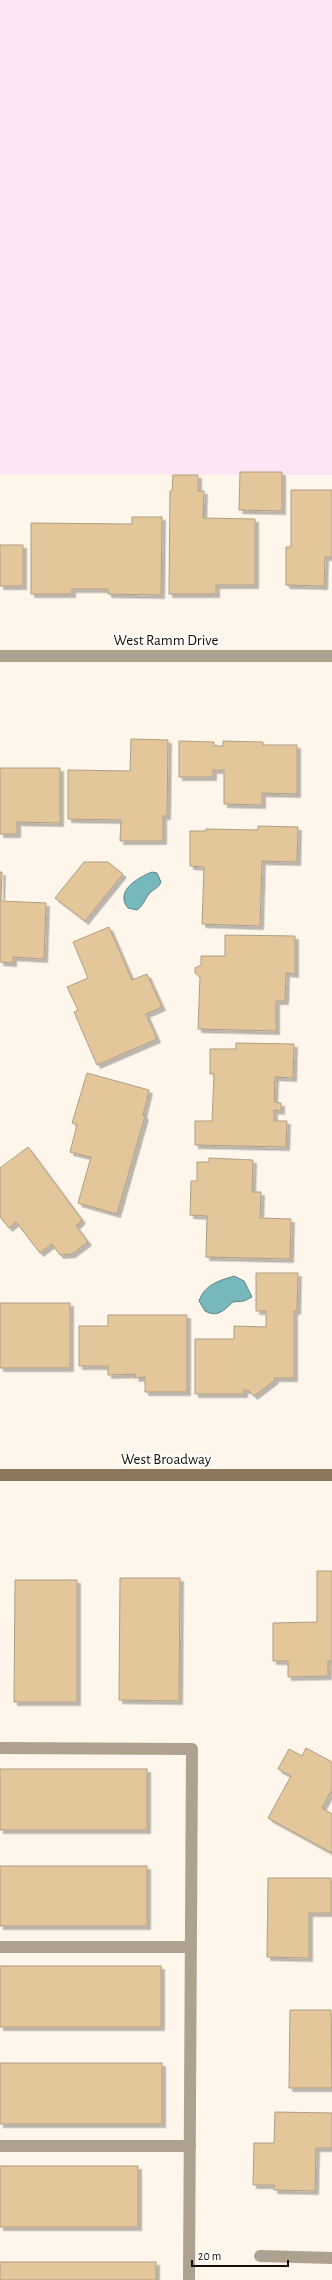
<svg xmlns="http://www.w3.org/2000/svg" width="332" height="2280" font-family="'Alegreya Sans',sans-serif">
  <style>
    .education { fill: #fce6f5 }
    .water { fill: #77b8bc; stroke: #5a8585 }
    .building { fill: #e3c79b; stroke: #af9e84; filter: url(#shadow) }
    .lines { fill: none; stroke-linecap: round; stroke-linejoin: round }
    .lane { stroke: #afa190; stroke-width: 12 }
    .street { stroke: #afa190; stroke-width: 12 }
    .secondary { stroke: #8c775e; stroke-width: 12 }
    .labels { text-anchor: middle; stroke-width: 3.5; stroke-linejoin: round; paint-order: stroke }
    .street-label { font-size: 15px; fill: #150f06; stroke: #fff }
  </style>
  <defs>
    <filter id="shadow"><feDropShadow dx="3.5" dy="3.5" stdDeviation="0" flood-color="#0004"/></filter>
  </defs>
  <rect width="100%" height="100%" fill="#fef6eb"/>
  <polygon class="education" points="0,0 332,0 332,475 0,474"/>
  <g class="water">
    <path d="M152 872 157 873 161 882C158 889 153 889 149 894 144 900 144 905 137 910L128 908C114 891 139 877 152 872Z"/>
    <path d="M234 1276 244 1281 252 1297 244 1301 233 1302C224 1310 218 1318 205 1311L199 1301C205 1284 219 1281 234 1276Z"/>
  </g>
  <g class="building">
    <polygon points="240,472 282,472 282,511 239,510"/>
    <polygon points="173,475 198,475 198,491 204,491 203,518 255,519 255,585 216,585 216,594 169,594 170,491 172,491"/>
    <polygon points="291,490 332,490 332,557 325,557 324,586 286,585 286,547 291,547"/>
    <polygon points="132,517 162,517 161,595 108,594 108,589 72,589 72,594 31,594 31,523 132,524"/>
    <rect x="0" y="545" width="23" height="41"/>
    <polygon points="131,739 168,740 167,816 163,816 163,841 120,841 121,820 68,819 68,770 130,771"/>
    <polygon points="179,741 214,742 214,746 223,746 223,741 263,742 263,745 297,745 297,794 262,793 262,805 224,804 224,770 213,770 213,777 179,777"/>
    <polygon points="0,768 60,768 60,823 17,822 17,834 0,834"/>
    <polygon points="258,826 298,827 297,862 262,861 260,926 202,924 204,867 190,866 190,831 206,831 206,829 258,830"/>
    <polygon points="84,862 108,862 123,874 85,921 55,898"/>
    <polygon points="0,872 2,872 1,901 46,903 44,959 13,957 13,963 0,962"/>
    <polygon points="109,927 132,980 147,974 162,1007 146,1014 157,1039 97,1065 74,1012 78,1010 67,987 88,978 73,942"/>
    <polygon points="225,935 295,936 295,974 286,973 285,1001 276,1001 276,1031 198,1029 200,977 195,973 195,968 201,965 201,956 225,956"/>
    <polygon points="236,1043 294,1044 293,1078 275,1077 274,1102 281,1103 281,1111 274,1110 274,1121 287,1121 286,1147 195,1145 195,1121 212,1121 214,1074 210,1074 210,1049 236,1049"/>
    <polygon points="87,1073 149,1090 143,1115 145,1116 117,1214 78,1203 91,1157 70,1152 77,1125 72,1123"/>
    <polygon points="28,1147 82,1220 76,1226 88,1242 72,1254 60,1255 52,1244 40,1253 16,1222 9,1228 0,1217 0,1168"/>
    <polygon points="209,1158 253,1160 252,1192 261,1192 260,1218 291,1219 290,1259 206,1257 207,1216 190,1215 191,1181 197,1181 197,1162 209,1162"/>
    <polygon points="256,1273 298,1273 297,1311 294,1311 294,1378 274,1378 275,1380 254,1396 248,1390 244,1390 244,1394 195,1394 195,1339 234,1339 234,1326 266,1327 266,1311 256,1311"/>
    <rect x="0" y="1303" width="70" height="65"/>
    <polygon points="108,1315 187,1315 187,1392 145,1392 145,1377 135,1378 136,1374 108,1375 108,1366 79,1366 79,1326 108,1326"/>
    <polygon points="317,1571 332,1571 332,1661 328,1661 328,1676 288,1677 288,1661 273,1661 273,1623 317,1622"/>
    <polygon points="120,1578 180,1578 179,1701 119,1700"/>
    <polygon points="15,1580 77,1580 77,1702 14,1702"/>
    <polygon points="306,1748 332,1762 332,1789 322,1808 332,1814 332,1853 268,1818 291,1776 278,1769 289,1749 302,1756"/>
    <rect x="0" y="1769" width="147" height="61"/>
    <rect x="0" y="1866" width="147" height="60"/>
    <polygon points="268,1878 331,1878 331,1913 309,1913 309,1958 267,1957"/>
    <rect x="0" y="1966" width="161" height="61"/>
    <polygon points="290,2010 331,2010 332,2088 289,2088"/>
    <rect x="0" y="2063" width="162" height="61"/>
    <polygon points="275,2112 332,2113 332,2148 316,2148 315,2191 274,2190 274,2185 253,2185 254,2143 274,2143"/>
    <rect x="0" y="2166" width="138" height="61"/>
    <rect x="0" y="2262" width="156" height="18"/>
  </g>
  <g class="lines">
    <g class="lane">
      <polyline points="0,1748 192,1749 189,2280"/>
      <polyline points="0,1947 191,1947"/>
      <polyline points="0,2146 190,2146"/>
    </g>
    <g class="street">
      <polyline points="0,656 332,656"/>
      <polyline points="260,2256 332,2258"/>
    </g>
    <polyline class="secondary" points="0,1475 332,1475"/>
  </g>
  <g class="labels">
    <g class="street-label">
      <text x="166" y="645">West Ramm Drive</text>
      <text x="166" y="1464">West Broadway</text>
    </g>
  </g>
  <path d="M192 2260v6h96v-6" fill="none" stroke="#150f06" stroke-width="2"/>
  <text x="198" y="2260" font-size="12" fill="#150f06" stroke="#ffffff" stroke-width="3" paint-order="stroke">20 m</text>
</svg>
